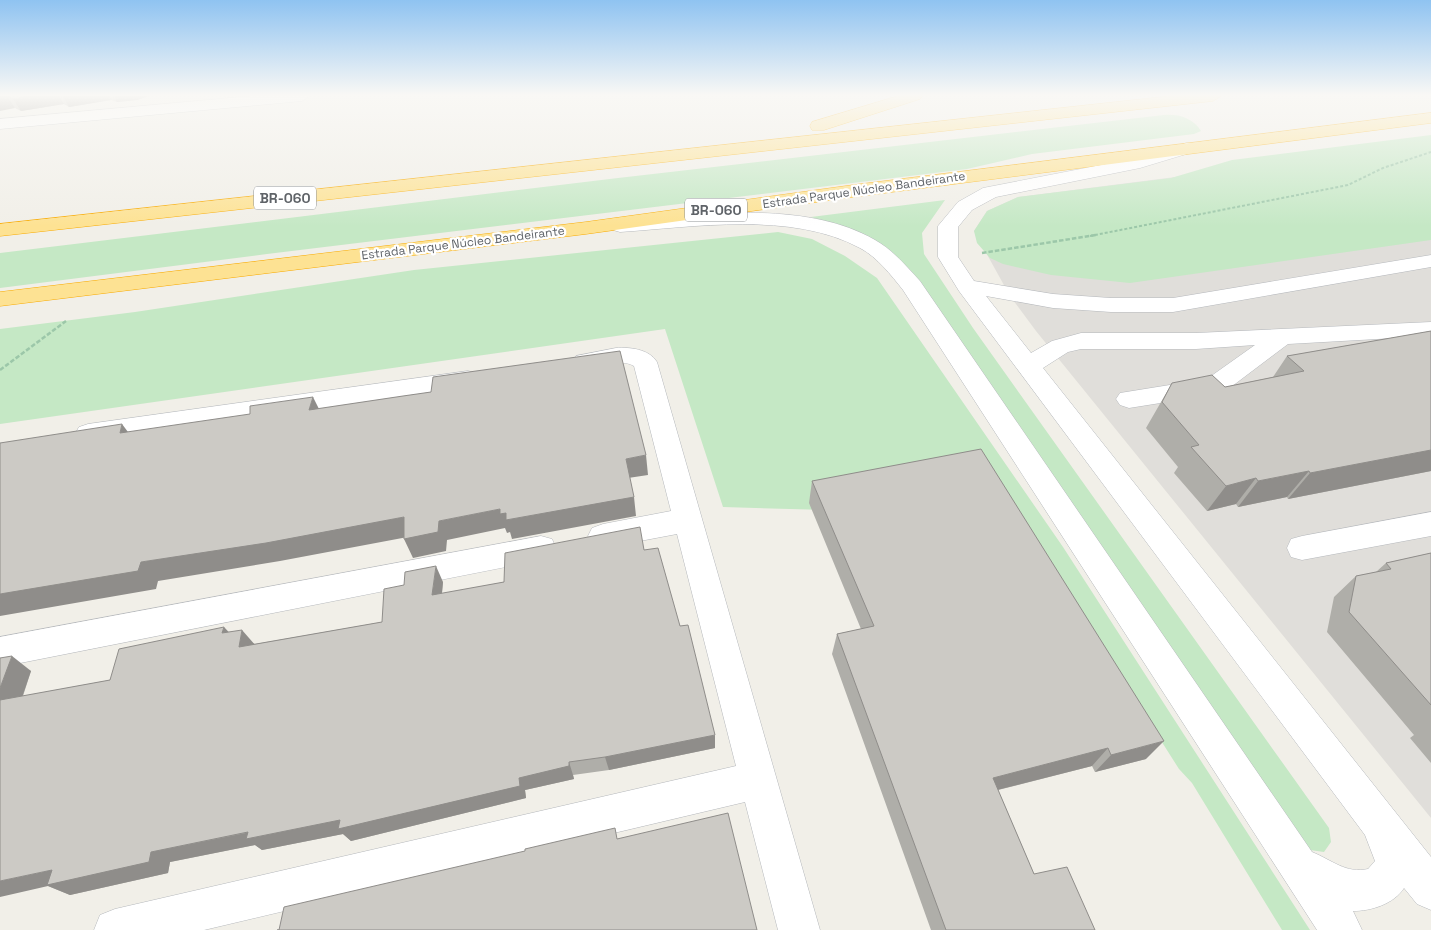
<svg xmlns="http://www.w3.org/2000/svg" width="1431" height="930" font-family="'Space Grotesk',sans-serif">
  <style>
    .industrial { fill: #e0deda }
    .green { fill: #c5e8c5 }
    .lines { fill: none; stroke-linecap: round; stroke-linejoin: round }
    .minor-casing { stroke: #b5b8bc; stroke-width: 1 }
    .highway-casing { stroke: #f9ab00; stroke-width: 1 }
    .path-far1 { stroke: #9cc7a9; stroke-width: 2; stroke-dasharray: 3 2; stroke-linecap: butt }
    .path { stroke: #9cc7a9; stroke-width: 2.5; stroke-dasharray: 4.5 2; stroke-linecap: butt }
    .minor { fill: #fff; fill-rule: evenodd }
    .highway { fill: #fde293; fill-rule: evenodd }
    .wall { fill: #afaea9 }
    .shaded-wall { fill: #8f8d8a }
    .building { fill: #cccac5; stroke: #8f8d8a }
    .labels { text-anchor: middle; stroke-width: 4.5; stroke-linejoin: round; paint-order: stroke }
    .far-street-label { font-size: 12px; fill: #5f6368; stroke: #fff }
    .shield { fill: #fff; stroke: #8f9295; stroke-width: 1 }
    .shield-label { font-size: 14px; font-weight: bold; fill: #5f6368 }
  </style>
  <rect width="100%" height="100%" fill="#f1efe8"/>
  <polygon class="industrial" points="1431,138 1431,818 1036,331 1010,296 974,231 987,211 1018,197 1175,177"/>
  <g class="green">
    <path d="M1164 115C1179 114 1193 118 1201 131L1194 134 1032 154 967 169 267 254 0 288V253L618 178Z"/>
    <polygon points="1431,135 1431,240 1130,283 1051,275 1003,264 990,258 977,243 974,231 987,211 1018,197 1171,178 1232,160"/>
    <polygon points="945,200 922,233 924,254 973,328 1329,828 1331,842 1324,852 1310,850 935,305 848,229 811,217"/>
    <polygon points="778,232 812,239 845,256 877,278 1063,547 1310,930 1282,930 1192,783 1179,769 1080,613 827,510 723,507 665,329 0,424 0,329 135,312 414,270"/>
  </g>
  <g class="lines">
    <defs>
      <g id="minor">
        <polygon points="252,96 310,96 302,101 0,129 0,119"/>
        <path d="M1187 143 1193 144 1196 148 1193 152 1140 168 996 197 972 210 958 227V257L974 281 1053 294 1111 298H1173L1431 255V267L1173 312H1111L1053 308 986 296 1031 353 1052 341 1081 333H1196L1431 322V336L1288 344 1223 393 1129 408 1120 405 1116 399 1120 393 1207 379 1255 345 1196 349H1081L1068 352 1043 368 1431 857V910L1417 904 1404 888C1394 904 1371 911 1353 911L1362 930H1317L903 290C891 275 877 257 860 248 792 211 694 227 620 232L613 230 610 226 613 222 620 220C699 215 804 199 875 240 893 250 907 267 920 281L1312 852C1332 860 1346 874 1368 869L1375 861 1365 835 959 291 938 257V226L958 202 983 188 1137 158Z"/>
        <path d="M616 348C630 347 649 349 657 362L820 930H778L745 802 204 930H94L100 915 115 909 736 766 677 534 603 548 592 544 588 536 592 528 603 524 671 511 634 366C617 356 594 372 576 368L573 362 576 356Z"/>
        <polygon points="468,371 477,373 480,379 477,385 88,444 79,441 75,434 79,427 88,424"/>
        <polygon points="1431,512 1431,536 1302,560 1291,557 1287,548 1291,539 1302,536"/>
        <polygon points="541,536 552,539 556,548 552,557 541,560 0,667 0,637"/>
      </g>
      <g id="highway">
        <polygon points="898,96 922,96 920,99 824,130 812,130 810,126 812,122"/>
        <polygon points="1171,96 1221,96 1213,101 0,236 0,224"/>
        <polygon points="1431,113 1431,123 853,197 586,234 0,306 0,292 586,222 853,185"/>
      </g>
    </defs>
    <use href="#minor" class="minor-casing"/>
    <use href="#highway" class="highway-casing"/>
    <polyline class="path-far1" points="1090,236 1348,185 1383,168 1431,152"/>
    <g class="path">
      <polyline points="982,253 1096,235"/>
      <polyline points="0,370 66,321"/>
    </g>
    <use href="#minor" class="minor"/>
    <use href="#highway" class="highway"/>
  </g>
  <g class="wall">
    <polygon points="0,96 149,96 137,100 117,102 111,100 69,107 64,104 21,111 15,108"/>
    <polygon points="1431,331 1431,471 1288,499 1287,497 1238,507 1236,504 1207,511 1174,473 1178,467 1146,428 1172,383 1225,387 1273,377 1287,356"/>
    <polygon points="812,481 1146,759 1095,772 1092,766 998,790 1034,874 1095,930 931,930 832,654 837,634 861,629 809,503"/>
    <polygon points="644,550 715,748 609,770 573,775 574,779 525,790 526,798 351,841 343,834 262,850 255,845 170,862 168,873 70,895 48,886 0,658 31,671 23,696 110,680 229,632 255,644 382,622 443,582 442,594 504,582"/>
    <polygon points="1431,553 1431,763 1410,738 1414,735 1327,632 1334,597 1356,576 1376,572 1386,563"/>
  </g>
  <g class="shaded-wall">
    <polygon points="7,96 15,108 0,111 0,97"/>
    <polygon points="31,96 59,96 64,104 21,111 13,99"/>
    <polygon points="63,96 109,96 111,100 69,107"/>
    <polygon points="114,96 149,96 137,100 117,102"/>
    <polygon points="313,397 323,417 309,410"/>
    <polygon points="122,424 137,444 120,433"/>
    <polygon points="1431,450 1431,471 1288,499 1310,473"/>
    <polygon points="646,455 648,475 628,478 626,459"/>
    <polygon points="1309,471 1287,497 1238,507 1258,481"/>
    <polygon points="1256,478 1236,504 1207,511 1226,486"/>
    <polygon points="634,497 636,516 512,539 510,532 507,533 505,528 447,540 446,551 413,558 404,539 439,521 500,509"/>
    <polygon points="404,517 413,536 280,561 158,581 156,589 0,616 0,594 141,562"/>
    <polygon points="436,566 443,582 440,611 432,595"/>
    <polygon points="224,627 238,642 222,633"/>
    <polygon points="242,630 256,646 239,647"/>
    <polygon points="12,656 31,671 16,715 0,704 0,688"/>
    <polygon points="715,735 715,748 609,770 605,757"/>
    <polygon points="1164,741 1146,759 1095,772 1111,755"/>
    <polygon points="1108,748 1092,766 981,794 993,778"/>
    <polygon points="569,762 573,775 574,779 525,790 526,798 351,841 343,834 262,850 255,845 170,862 168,873 70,895 48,886 0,897 0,881 52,870 151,852 519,778"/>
  </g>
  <g class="building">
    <polygon points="0,96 31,96 13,99 7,96 0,97"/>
    <polygon points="1431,331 1431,450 1310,473 1309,471 1258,481 1256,478 1226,486 1191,447 1199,445 1162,402 1172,383 1212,375 1225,387 1304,371 1287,356"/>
    <polygon points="620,351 646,455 626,459 634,497 506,520 506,513 500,514 500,509 439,521 438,532 404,539 404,517 266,543 141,562 138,571 0,594 0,443 122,424 120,433 250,414 250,406 313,397 309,410 403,396 431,392 433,377"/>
    <polygon points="981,449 1164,741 1111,755 1108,748 993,778 1034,874 1067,867 1095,930 946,930 837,634 874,626 812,481"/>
    <polygon points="640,527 644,550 658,548 680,626 688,625 715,735 605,757 569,762 569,766 519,778 520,786 338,829 340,820 246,839 248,832 151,852 149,862 47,885 52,870 0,881 0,700 110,680 119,649 224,627 222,633 242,630 239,647 382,622 384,589 404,585 405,572 436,566 432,595 504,582 505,553"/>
    <polygon points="1431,553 1431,705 1349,612 1356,576 1391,569 1386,563"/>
    <polygon points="12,656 0,688 0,658"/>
    <polygon points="728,813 757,930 277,930 279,930 284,907 525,851 525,849 615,828 617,839"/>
  </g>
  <linearGradient id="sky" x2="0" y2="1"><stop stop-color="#8fc3f1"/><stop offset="0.42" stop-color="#f9f8f5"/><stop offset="1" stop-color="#f9f8f5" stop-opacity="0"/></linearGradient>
  <rect width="1431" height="226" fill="url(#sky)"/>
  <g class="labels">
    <g class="far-street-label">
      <text transform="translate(864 190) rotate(-8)" y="4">Estrada Parque Núcleo Bandeirante</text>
      <text transform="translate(463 243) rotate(-7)" y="4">Estrada Parque Núcleo Bandeirante</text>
    </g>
    <g class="shield">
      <rect x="254" y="186.5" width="62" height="23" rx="4"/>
      <rect x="685" y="198.5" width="62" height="23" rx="4"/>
    </g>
    <g class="shield-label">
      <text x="285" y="203">BR-060</text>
      <text x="716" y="215">BR-060</text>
    </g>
  </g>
</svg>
